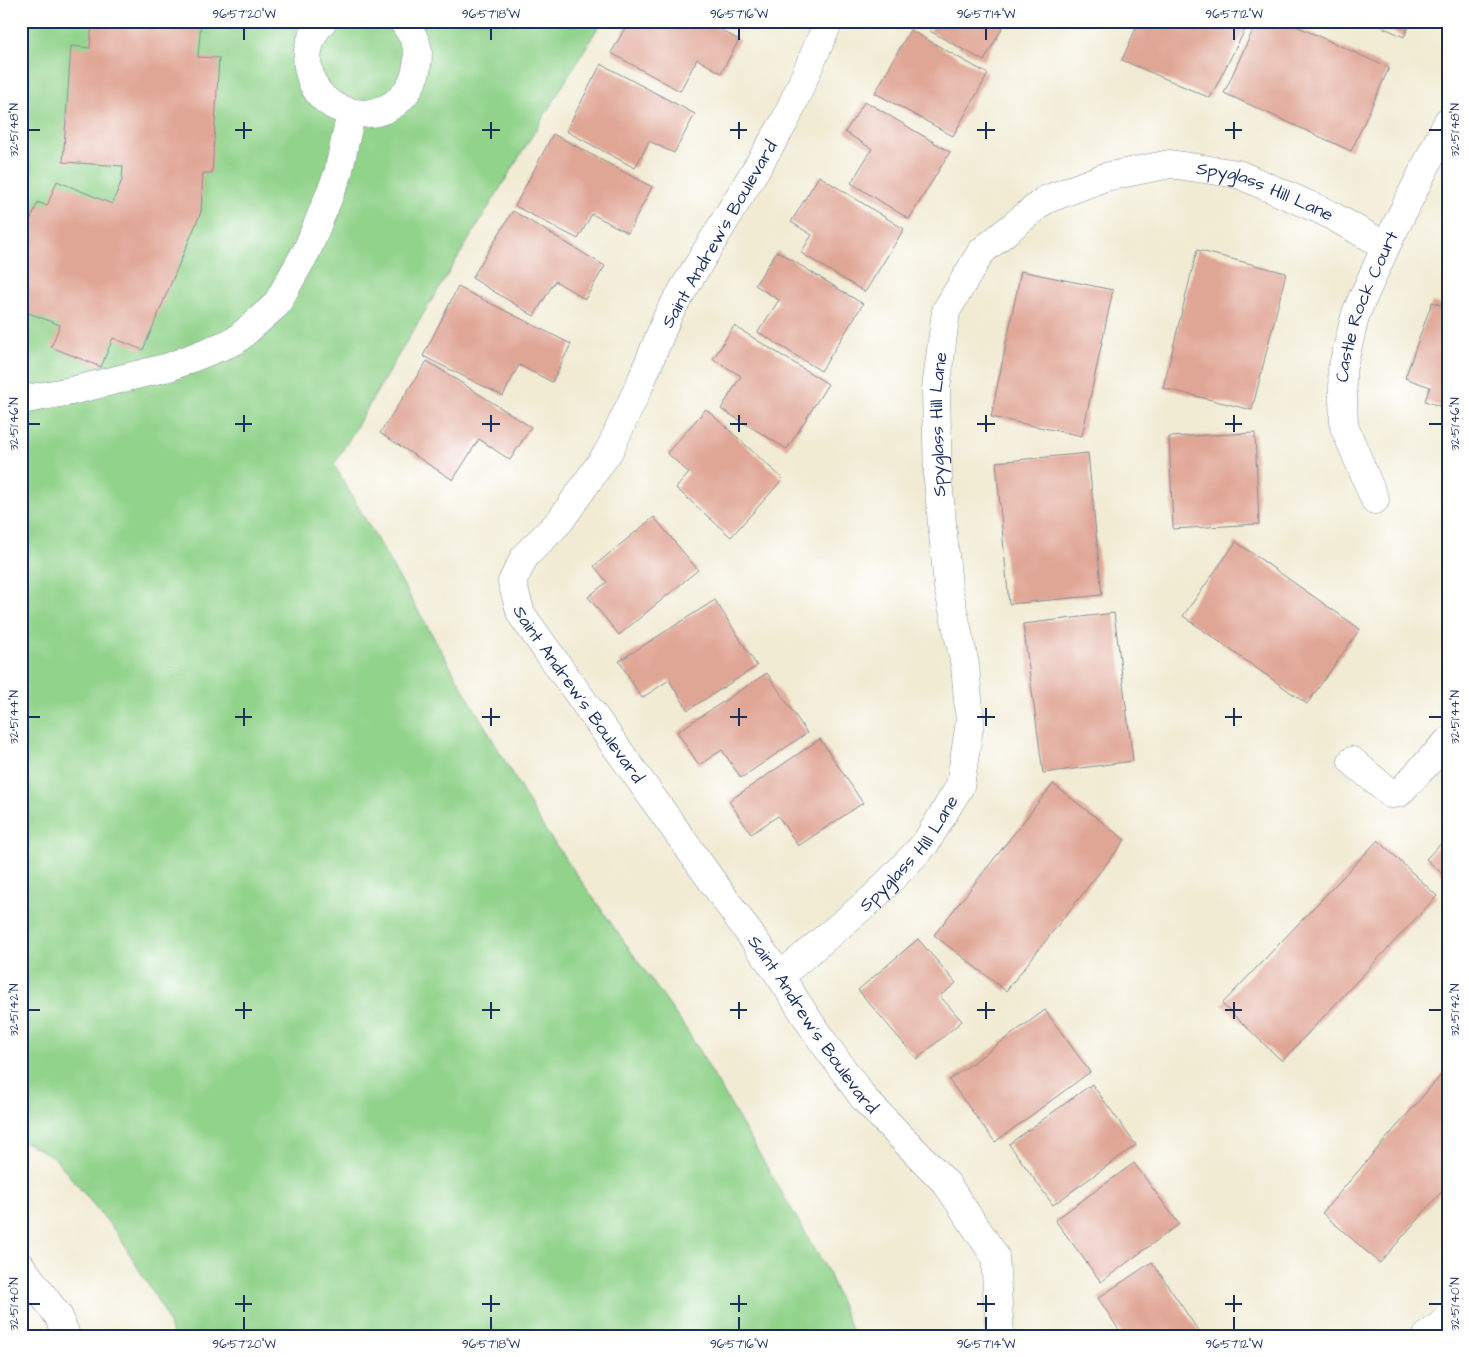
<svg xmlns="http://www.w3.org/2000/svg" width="1469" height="1357" font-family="'Architects Daughter',sans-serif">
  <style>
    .green { fill: #91d38b; stroke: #568174 }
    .building { fill: #e0a695 }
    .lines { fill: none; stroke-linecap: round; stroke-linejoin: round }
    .minor-casing { stroke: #868d98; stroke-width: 29 }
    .minor { stroke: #fff; stroke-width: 28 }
    .ticks { fill: none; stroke: #1b2f5e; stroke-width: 2 }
    .labels { text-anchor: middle; stroke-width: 4.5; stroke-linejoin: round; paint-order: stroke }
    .street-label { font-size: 18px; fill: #1b2f5e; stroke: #fff }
    .neatline { fill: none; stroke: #1b2f5e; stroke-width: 2 }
    .ticks-label { font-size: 12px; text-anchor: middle; fill: #1b2f5e }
  </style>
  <rect width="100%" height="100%" fill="#fff"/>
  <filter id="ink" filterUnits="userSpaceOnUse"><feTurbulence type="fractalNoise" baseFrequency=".02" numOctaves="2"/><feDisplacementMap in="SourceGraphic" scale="10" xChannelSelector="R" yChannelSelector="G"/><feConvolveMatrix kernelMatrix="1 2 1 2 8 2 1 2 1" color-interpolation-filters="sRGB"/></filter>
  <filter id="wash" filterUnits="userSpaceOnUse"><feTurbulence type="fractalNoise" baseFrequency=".0096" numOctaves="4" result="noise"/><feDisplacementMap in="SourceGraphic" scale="20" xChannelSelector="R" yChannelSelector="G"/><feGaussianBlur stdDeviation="1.12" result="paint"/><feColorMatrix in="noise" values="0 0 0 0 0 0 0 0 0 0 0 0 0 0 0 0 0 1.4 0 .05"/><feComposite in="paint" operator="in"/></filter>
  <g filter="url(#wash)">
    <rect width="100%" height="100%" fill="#f1ebd3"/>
    <polygon class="green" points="21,21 602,21 399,354 334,465 543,827 688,1032 827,1270 854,1336 173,1336 164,1311 117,1233 54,1157 21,1140"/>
    <g id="blocks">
      <g class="building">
        <polygon points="92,21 201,21 198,57 219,58 212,173 203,173 201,212 143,350 113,338 101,367 51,347 60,325 21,310 21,268 24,261 21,259 21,242 38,202 47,206 57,181 112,204 122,180 123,166 63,162 71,46 90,48"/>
        <polygon points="629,21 705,21 739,40 721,73 697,59 680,91 611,53"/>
        <polygon points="936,21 1006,21 984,61 930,31"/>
        <polygon points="1139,21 1237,21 1247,26 1210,98 1122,60"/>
        <polygon points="1257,21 1285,21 1389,68 1351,151 1224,93"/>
        <polygon points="1369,21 1411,21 1404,37"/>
        <polygon points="910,30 988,74 953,136 875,93"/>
        <polygon points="601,64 695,114 674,153 649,141 635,168 566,131"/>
        <polygon points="865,101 950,152 909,219 851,183 872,149 845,132"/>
        <polygon points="553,134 652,187 628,233 592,214 578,239 515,206"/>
        <polygon points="819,176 904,229 865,292 801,253 812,235 791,222"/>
        <polygon points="513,211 605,266 585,299 555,281 534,316 472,278"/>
        <polygon points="1197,250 1286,273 1252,410 1163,388"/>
        <polygon points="777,251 863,304 821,371 758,332 779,300 755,285"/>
        <polygon points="1021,271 1113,290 1082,436 991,417"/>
        <polygon points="458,287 571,344 552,382 519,365 503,396 423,356"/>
        <polygon points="1432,302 1448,307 1448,409 1425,401 1430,387 1405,378"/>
        <polygon points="734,326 828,384 787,449 721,409 741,376 713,359"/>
        <polygon points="427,361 531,427 510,460 479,439 453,480 380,433"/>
        <polygon points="706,409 783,479 731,537 676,488 689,473 667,453"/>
        <polygon points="1255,433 1259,524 1173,529 1169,437"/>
        <polygon points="1088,453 1102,595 1009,604 996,462"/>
        <polygon points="654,517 698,570 619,635 588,597 607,582 594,566"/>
        <polygon points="1236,542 1360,629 1307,704 1183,616"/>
        <polygon points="715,600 757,666 688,710 669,680 642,698 619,661"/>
        <polygon points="1114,613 1133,761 1043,773 1023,624"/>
        <polygon points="767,673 807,733 741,778 722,750 699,765 677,732"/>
        <polygon points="820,739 863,803 798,846 778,816 751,834 729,801"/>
        <polygon points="1053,784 1125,840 1006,991 934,935"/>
        <polygon points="1448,836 1448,879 1426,859"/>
        <polygon points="1378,840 1437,896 1282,1061 1222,1004"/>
        <polygon points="918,939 956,983 940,996 962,1021 917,1059 858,990"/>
        <polygon points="1045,1010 1090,1072 995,1142 949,1080"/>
        <polygon points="1448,1067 1448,1184 1380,1263 1322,1213"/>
        <polygon points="1092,1084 1136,1145 1053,1205 1009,1144"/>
        <polygon points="1134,1163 1179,1224 1101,1282 1055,1220"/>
        <polygon points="1152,1262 1202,1336 1123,1336 1098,1298"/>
      </g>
    </g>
  </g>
  <g filter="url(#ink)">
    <use href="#blocks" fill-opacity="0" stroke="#868d98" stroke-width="1"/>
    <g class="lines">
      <defs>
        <g id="minor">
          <path d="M323 21C311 33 304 54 309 71 310 75 311 81 314 85 318 95 329 104 339 108 381 126 419 97 418 52 417 40 409 30 403 21"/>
          <path id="s1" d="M829 21 785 121 669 313 640 384 609 451 560 521 525 556 512 582 521 614 780 976 816 1032 865 1100 946 1183 995 1256 1000 1336"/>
          <polyline points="21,400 71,391 169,367 235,341 276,305 307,250 338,174 351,113"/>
          <path id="s2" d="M1375 500 1344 426 1342 370 1356 313 1386 246 1448 121"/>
          <polyline points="1352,761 1391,794 1399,793 1448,741"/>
          <path id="s3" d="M780 976 873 898 925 844 960 786 970 722 965 665 948 587 938 480 936 389 946 311 981 252 1045 200 1105 177 1170 164 1238 174 1325 212 1386 246"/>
          <polyline points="21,1266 59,1317 66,1336"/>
          <polyline points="1427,1336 1448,1319"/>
        </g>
      </defs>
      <use href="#minor" class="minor-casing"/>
      <use href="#minor" class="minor"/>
    </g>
  </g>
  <path class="ticks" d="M244 28V40M491 28V40M739 28V40M986 28V40M1234 28V40M244 122V139M491 122V139M739 122V139M986 122V139M1234 122V139M28 130H40M235 130H252M482 130H500M730 130H747M977 130H995M1225 130H1242M1429 130H1442M244 415V432M491 415V432M739 415V432M986 415V432M1234 415V432M28 424H40M235 424H252M482 424H500M730 424H747M977 424H995M1225 424H1242M1429 424H1442M244 708V726M491 708V726M739 708V726M986 708V726M1234 708V726M28 717H40M235 717H252M482 717H500M730 717H747M977 717H995M1225 717H1242M1429 717H1442M244 1002V1019M491 1002V1019M739 1002V1019M986 1002V1019M1234 1002V1019M28 1010H40M235 1010H252M482 1010H500M730 1010H747M977 1010H995M1225 1010H1242M1429 1010H1442M244 1295V1312M491 1295V1312M739 1295V1312M986 1295V1312M1234 1295V1312M28 1304H40M235 1304H252M482 1304H500M730 1304H747M977 1304H995M1225 1304H1242M1429 1304H1442M244 1317V1330M491 1317V1330M739 1317V1330M986 1317V1330M1234 1317V1330"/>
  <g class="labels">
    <g class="street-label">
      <text dy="6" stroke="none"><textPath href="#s3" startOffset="1124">Spyglass Hill Lane</textPath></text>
      <text transform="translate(719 234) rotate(-60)" y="6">Saint Andrew's Boulevard</text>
      <text dy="6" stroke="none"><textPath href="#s2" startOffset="204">Castle Rock Court</textPath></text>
      <text dy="6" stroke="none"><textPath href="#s3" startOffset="629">Spyglass Hill Lane</textPath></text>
      <text dy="6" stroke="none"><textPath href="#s1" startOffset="780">Saint Andrew's Boulevard</textPath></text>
      <text dy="6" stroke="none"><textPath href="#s3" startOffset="179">Spyglass Hill Lane</textPath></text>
      <text dy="6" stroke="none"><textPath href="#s1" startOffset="1185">Saint Andrew's Boulevard</textPath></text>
    </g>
  </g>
  <rect width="1469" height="1357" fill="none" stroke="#fff" stroke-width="55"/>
  <rect x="28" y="28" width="1414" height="1302" class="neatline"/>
  <g class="ticks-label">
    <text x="244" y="18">96°57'20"W</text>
    <text x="491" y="18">96°57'18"W</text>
    <text x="739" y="18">96°57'16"W</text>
    <text x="986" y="18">96°57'14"W</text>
    <text x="1234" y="18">96°57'12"W</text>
    <text transform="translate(14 130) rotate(-90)" y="4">32°51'48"N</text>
    <text transform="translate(1455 130) rotate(-90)" y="4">32°51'48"N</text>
    <text transform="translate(14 424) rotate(-90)" y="4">32°51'46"N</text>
    <text transform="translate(1455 424) rotate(-90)" y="4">32°51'46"N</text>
    <text transform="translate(14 717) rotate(-90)" y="4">32°51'44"N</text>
    <text transform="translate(1455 717) rotate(-90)" y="4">32°51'44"N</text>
    <text transform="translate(14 1010) rotate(-90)" y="4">32°51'42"N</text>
    <text transform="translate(1455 1010) rotate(-90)" y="4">32°51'42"N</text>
    <text transform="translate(14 1304) rotate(-90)" y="4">32°51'40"N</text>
    <text transform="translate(1455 1304) rotate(-90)" y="4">32°51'40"N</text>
    <text x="244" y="1348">96°57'20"W</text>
    <text x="491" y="1348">96°57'18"W</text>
    <text x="739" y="1348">96°57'16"W</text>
    <text x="986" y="1348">96°57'14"W</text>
    <text x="1234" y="1348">96°57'12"W</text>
  </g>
</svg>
